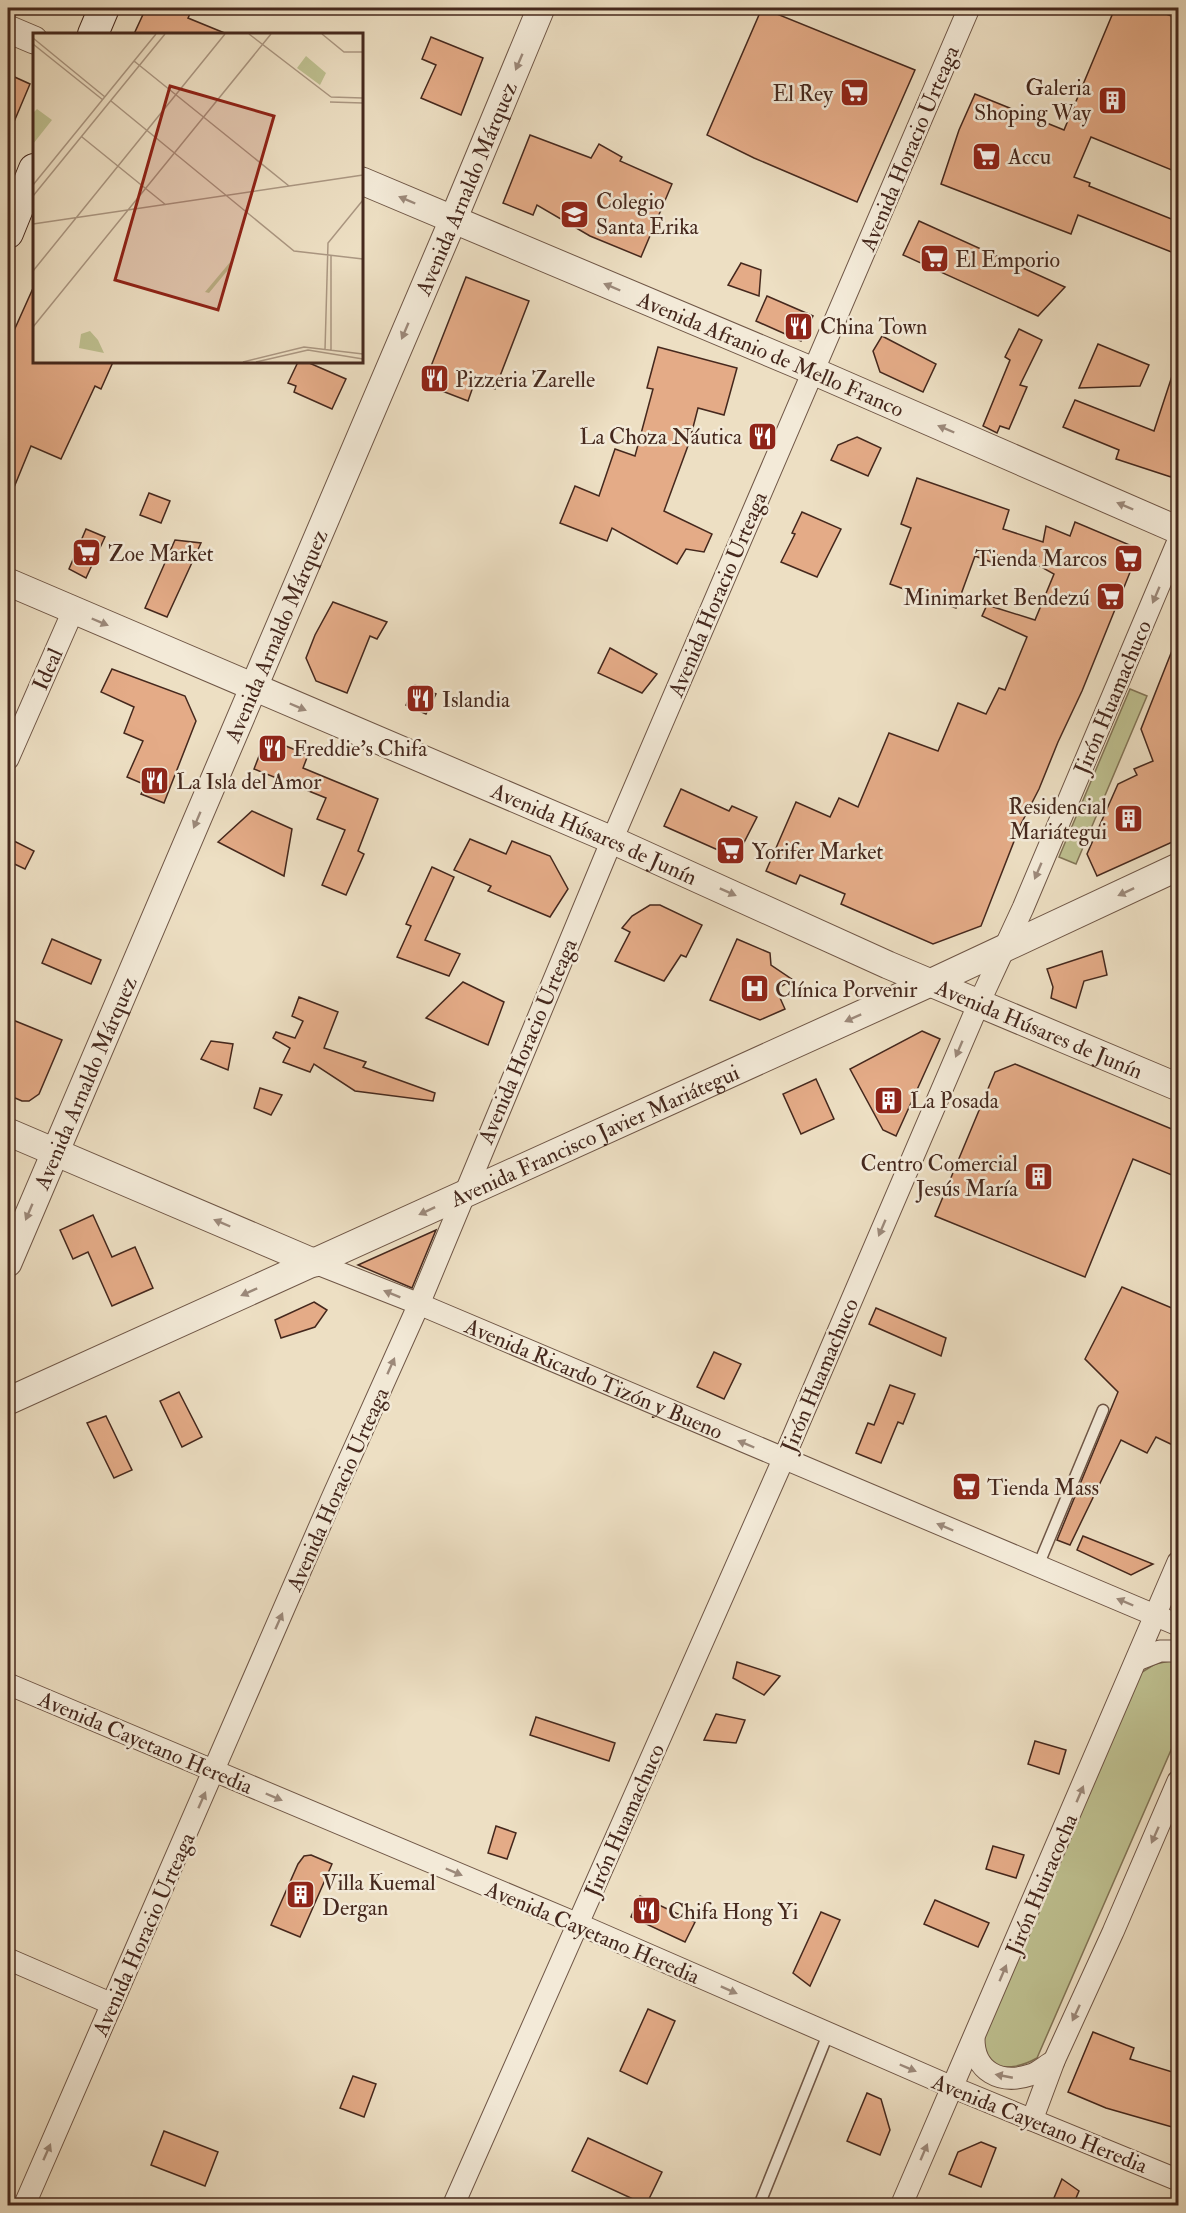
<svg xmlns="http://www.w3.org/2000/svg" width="1186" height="2213" font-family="'IM FELL Double Pica',serif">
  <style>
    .green { fill: #bec090; stroke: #827456; stroke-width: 1.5 }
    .building { fill: #e4ab87; stroke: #45281d; stroke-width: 1.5 }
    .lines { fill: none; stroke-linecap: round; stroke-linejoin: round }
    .service-casing { stroke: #6f5646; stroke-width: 13 }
    .minor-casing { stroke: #6f5646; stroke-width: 23 }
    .tertiary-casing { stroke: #6f5646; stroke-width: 29 }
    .secondary-casing { stroke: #45281d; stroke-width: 32 }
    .service { stroke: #f3ead8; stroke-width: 10 }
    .minor { stroke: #f3ead8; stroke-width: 21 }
    .tertiary { stroke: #f3ead8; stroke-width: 27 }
    .secondary { stroke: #f3ead8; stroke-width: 30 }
    .oneway { fill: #9c897a }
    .labels { text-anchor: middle; stroke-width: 5; stroke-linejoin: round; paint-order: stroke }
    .poi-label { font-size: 22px; fill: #45281d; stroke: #f3ead8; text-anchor: start }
    .street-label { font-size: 22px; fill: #45281d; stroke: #f3ead8 }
    .inset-road { fill: none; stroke: #aa9681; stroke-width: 1.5 }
    .view { fill: #8f2418; fill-opacity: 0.15; stroke: #8f2418; stroke-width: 3 }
    .inset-edge { fill: none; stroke: #45281d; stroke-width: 3 }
  </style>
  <rect width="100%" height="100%" fill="#eddfc3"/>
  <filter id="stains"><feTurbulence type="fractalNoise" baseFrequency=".00333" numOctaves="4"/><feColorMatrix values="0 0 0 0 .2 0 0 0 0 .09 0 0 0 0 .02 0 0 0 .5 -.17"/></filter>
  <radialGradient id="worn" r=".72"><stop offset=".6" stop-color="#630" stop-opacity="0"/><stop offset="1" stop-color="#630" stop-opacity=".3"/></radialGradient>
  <g class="green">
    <polygon points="1130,689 1147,696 1076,864 1059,857"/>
    <path d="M1170 1661 1178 1666V1734L1037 2058C1021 2067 1011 2068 993 2066L984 2050 982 2036 1139 1674 1155 1664Z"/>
  </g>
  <g class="building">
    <polygon points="146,8 193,8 188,18 227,34 134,34"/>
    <polygon points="762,8 915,70 857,202 754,158 707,135"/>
    <polygon points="1115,8 1151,8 1179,19 1179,173 1091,137 1074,177 1090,183 1089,186 1179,222 1179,255 1078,215 1071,234 941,184 959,130 975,94 1064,130"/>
    <polygon points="431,37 483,58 461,115 421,98 436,65 422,59"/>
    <polygon points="8,74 30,84 8,136"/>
    <polygon points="530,135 591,158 599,144 622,157 620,161 672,184 641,257 590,236 537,205 533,215 503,203"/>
    <polygon points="919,221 1065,287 1038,316 903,255"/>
    <polygon points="741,263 761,270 759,296 728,285"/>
    <polygon points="466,277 529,301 495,389 475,381 468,401 424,384"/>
    <polygon points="34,286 34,362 113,362 101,389 95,386 61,459 31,446 8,502 8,344"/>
    <polygon points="767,296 813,316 801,341 756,321"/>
    <polygon points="1019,329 1042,340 1020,385 1027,387 1009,429 1000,426 997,433 983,426 1010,360 1005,357"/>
    <polygon points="882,336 936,364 923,392 880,372 873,351"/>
    <polygon points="1098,344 1149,365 1140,386 1079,388"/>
    <polygon points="658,347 737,368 724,415 698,408 689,443 664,511 712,534 704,552 686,549 677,564 612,528 607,541 560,523 575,486 599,496 615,449 635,456 653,389 647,388"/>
    <polygon points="298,362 307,362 346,379 332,409 294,392 296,386 288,383"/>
    <polygon points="1175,367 1179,367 1179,454 1171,477 1116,459 1119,450 1063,427 1075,400 1154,431"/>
    <polygon points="857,437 881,448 868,476 831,460 838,445"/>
    <polygon points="917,478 1009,510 1003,529 1043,542 1046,526 1070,536 1075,522 1132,546 1135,560 1082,691 1058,742 1039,789 1020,826 981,926 933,944 841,904 845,894 800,875 796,884 766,871 796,802 830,817 839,798 858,807 889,733 938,751 958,703 986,714 999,688 1005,690 1027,637 982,616 987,605 1035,620 1054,574 1020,555 1017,562 994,554 991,562 975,556 956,608 890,584 911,528 901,524"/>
    <polygon points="149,493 170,501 161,523 140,515"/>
    <polygon points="802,512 841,529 817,577 781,562 795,534 792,533"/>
    <polygon points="86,529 105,537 86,578 69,569"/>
    <polygon points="175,540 201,543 167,617 145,608"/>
    <polygon points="333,602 387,622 377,639 370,636 347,693 316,681 306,658 315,635"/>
    <polygon points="1177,638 1179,839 1097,876 1087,854 1118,784 1137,775 1134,769 1153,761 1141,729"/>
    <polygon points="610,648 657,674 642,693 598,673"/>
    <polygon points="112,669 185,696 196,721 164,803 141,794 146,785 127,777 143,741 124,733 134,707 101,692"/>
    <polygon points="415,685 436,694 426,714 406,705"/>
    <polygon points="266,738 308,755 303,768 378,799 358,851 364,854 346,895 322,885 345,830 317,819 326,798 254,769"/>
    <polygon points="681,789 729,811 732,806 757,817 736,858 664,826"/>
    <polygon points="252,811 292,829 284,876 218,842"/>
    <polygon points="8,838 34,851 25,869 8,861"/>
    <polygon points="470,839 506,854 512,841 550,856 568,889 550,917 488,891 491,886 454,870"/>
    <polygon points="432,867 454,877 425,940 460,954 449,976 397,957 411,926 406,924"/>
    <polygon points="650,905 660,905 702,925 686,957 681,955 664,981 615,961 630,932 622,928 632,916"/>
    <polygon points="52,939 101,960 91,984 42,963"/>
    <polygon points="737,939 770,953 771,965 793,980 776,989 785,1009 760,1020 710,1000"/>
    <polygon points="1102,951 1107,975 1084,981 1076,1008 1051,998 1053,987 1047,969"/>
    <polygon points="463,982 504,1002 488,1045 426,1018"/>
    <polygon points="299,997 338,1012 324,1048 366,1062 363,1067 435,1093 433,1101 355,1091 314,1064 310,1072 283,1062 290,1048 273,1038 276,1032 295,1038 303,1021 292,1016"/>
    <polygon points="8,1018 62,1040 39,1094 29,1101 22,1101 8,1095"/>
    <polygon points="922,1031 940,1039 896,1136 883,1130 850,1069"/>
    <polygon points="211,1041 233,1044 228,1070 201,1059"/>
    <polygon points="1015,1064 1179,1132 1179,1178 1133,1159 1085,1277 935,1216 995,1072"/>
    <polygon points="816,1079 834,1119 801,1134 783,1094"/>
    <polygon points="260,1088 282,1095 271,1115 254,1108"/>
    <polygon points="93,1215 112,1257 135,1247 153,1288 112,1306 88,1252 73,1259 60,1230"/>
    <polygon points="436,1230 412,1288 358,1265"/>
    <polygon points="1122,1287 1179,1311 1179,1448 1156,1437 1147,1453 1121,1440 1070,1545 1057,1540 1118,1392 1085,1359"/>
    <polygon points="314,1302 327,1310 315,1327 281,1338 275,1320"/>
    <polygon points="876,1308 946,1338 941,1356 869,1324"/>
    <polygon points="714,1352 741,1364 724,1399 697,1387"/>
    <polygon points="890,1385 915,1394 903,1424 898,1422 881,1463 856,1453 868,1423 874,1425"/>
    <polygon points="179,1392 202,1437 182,1447 160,1401"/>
    <polygon points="106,1416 132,1470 114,1478 87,1423"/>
    <polygon points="1083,1536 1153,1564 1131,1575 1077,1550"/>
    <polygon points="737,1662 780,1676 764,1695 733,1678"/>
    <polygon points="716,1714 745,1720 736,1743 704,1740"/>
    <polygon points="536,1717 615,1743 609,1761 530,1735"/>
    <polygon points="1035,1741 1066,1750 1059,1774 1028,1764"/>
    <polygon points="496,1826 516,1833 507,1859 488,1853"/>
    <polygon points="993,1846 1024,1855 1016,1878 986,1869"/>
    <polygon points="311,1855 332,1864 300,1937 271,1925 298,1864 304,1856"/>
    <polygon points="640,1896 695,1922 685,1942 631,1917"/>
    <polygon points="935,1900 989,1923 978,1947 924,1924"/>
    <polygon points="821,1912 840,1920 810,1986 793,1973"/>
    <polygon points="648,2009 675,2021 647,2084 620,2071"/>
    <polygon points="1093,2032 1134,2048 1130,2059 1179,2074 1179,2129 1106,2108 1068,2092"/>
    <polygon points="353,2076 376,2084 364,2117 340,2108"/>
    <polygon points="867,2093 881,2099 890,2130 880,2155 847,2141"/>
    <polygon points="164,2131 218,2152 205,2186 151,2165"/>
    <polygon points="588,2138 662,2172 646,2205 572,2171"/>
    <polygon points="981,2142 996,2148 981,2187 949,2174 958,2152"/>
    <polygon points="1062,2179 1079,2191 1073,2205 1051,2205"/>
  </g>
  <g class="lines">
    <defs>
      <g id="service">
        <polyline points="1038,1566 1103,1410"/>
        <polyline points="760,2203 828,2034"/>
      </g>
      <g id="minor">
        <polyline points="8,759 73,611"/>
        <path id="s1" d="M315 1263 419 1304 1178 1625"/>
        <polyline points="1137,1660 1160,1651 1178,1651"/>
        <polyline points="8,1684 578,1924 952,2087 1178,2180"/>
        <polyline points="8,1959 112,2004"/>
        <path d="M974 2039C974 2071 1000 2085 1030 2075 1038 2073 1046 2065 1054 2061"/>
        <polyline points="1032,2120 1054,2061 1113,1932 1178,1781"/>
        <polyline points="24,2206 332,1498 419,1304 612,840 969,8"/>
        <polyline points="453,2206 783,1460 979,1003 1023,908 1178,541"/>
        <polyline points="901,2206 1178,1562"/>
      </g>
      <g id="tertiary">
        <polyline points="8,29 34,40"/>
        <path id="s2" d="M362 181 813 371 1178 530"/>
        <path id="s3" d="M8 582 612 840 888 965 1178 1087"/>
        <polyline points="8,1132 315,1263"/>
        <path id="s4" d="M8 1263 453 220 541 8"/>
        <path id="s5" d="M8 1401 930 983 1178 867"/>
      </g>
      <g id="secondary">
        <polyline points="93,34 104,8"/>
        <polyline points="8,233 34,169"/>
      </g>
    </defs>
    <use href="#service" class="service-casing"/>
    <use href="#minor" class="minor-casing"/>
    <use href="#tertiary" class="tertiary-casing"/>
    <use href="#secondary" class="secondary-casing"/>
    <use href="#service" class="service"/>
    <use href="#minor" class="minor"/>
    <use href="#tertiary" class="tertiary"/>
    <use href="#secondary" class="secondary"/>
  </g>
  <defs><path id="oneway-solid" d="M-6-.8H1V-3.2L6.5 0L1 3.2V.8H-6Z" transform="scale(1.5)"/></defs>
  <g class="oneway">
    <use href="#oneway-solid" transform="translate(519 62) rotate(113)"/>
    <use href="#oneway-solid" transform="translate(407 200) rotate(-157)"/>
    <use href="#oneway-solid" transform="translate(612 287) rotate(-157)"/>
    <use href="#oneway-solid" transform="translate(405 331) rotate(113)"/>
    <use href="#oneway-solid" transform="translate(946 429) rotate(-157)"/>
    <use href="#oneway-solid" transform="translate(1125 506) rotate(-157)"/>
    <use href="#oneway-solid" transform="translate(1156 595) rotate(113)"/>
    <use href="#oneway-solid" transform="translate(100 622) rotate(23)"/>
    <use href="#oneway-solid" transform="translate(298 707) rotate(23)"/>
    <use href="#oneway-solid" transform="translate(197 820) rotate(113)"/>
    <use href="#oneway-solid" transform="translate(1038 871) rotate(113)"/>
    <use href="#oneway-solid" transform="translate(728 892) rotate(24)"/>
    <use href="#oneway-solid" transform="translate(1126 892) rotate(155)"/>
    <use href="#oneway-solid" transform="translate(853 1018) rotate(156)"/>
    <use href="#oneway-solid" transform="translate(959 1049) rotate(113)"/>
    <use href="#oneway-solid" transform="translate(427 1211) rotate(155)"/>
    <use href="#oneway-solid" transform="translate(29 1212) rotate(113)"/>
    <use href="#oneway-solid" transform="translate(222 1223) rotate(-157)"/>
    <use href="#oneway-solid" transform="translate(882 1228) rotate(113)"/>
    <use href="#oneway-solid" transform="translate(249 1292) rotate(156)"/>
    <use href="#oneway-solid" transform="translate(392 1294) rotate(-158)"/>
    <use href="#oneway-solid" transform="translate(391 1366) rotate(-66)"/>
    <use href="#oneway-solid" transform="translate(746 1444) rotate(-157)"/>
    <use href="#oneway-solid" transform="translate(945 1527) rotate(-157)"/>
    <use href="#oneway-solid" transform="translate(1125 1602) rotate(-157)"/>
    <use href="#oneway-solid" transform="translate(279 1621) rotate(-66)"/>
    <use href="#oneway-solid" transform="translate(1080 1794) rotate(-67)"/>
    <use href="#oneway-solid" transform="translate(274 1797) rotate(23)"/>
    <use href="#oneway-solid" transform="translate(202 1800) rotate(-66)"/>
    <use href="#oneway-solid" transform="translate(1155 1835) rotate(114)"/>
    <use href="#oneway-solid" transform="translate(454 1872) rotate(23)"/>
    <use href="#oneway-solid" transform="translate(1003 1973) rotate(-67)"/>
    <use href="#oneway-solid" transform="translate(729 1990) rotate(24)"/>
    <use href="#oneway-solid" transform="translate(1076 2013) rotate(115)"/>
    <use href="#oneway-solid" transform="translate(908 2068) rotate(23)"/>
    <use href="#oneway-solid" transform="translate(1004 2076) rotate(-169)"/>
    <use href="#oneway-solid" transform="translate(47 2152) rotate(-66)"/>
    <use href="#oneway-solid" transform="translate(924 2152) rotate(-67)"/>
  </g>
  <defs>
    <symbol id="supermarket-square" viewBox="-11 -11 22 22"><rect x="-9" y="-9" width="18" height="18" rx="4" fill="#8f2418" stroke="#f3ead8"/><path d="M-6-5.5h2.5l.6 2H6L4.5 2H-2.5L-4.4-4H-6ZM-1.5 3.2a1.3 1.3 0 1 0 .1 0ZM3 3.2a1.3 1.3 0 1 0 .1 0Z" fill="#fff"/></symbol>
    <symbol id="building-square" viewBox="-11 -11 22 22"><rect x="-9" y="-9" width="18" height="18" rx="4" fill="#8f2418" stroke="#f3ead8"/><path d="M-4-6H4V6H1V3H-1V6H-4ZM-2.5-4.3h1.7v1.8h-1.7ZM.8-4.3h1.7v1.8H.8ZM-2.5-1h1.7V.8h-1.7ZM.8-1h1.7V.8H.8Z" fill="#fff"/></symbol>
    <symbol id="school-square" viewBox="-11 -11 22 22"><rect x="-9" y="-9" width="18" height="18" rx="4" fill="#8f2418" stroke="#f3ead8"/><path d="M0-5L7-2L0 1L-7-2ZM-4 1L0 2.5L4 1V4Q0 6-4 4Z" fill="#fff"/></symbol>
    <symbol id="restaurant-square" viewBox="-11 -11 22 22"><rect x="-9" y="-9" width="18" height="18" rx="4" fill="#8f2418" stroke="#f3ead8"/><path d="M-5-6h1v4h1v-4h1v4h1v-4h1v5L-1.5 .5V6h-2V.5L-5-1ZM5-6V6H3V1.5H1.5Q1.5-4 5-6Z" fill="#fff"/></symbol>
    <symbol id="hospital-square" viewBox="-11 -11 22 22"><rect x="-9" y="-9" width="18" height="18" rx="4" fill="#8f2418" stroke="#f3ead8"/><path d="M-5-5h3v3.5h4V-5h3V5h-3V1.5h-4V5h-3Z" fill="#fff"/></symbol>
  </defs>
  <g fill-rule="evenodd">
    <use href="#supermarket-square" x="838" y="76" width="33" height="33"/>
    <use href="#building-square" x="1096" y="84" width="33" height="33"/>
    <use href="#supermarket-square" x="970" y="140" width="33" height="33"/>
    <use href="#school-square" x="558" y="198" width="33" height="33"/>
    <use href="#supermarket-square" x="918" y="242" width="33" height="33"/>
    <use href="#restaurant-square" x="782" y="310" width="33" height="33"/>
    <use href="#restaurant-square" x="418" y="362" width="33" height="33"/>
    <use href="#restaurant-square" x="746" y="420" width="33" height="33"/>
    <use href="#supermarket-square" x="70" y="536" width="33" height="33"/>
    <use href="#supermarket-square" x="1112" y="542" width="33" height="33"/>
    <use href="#supermarket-square" x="1094" y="580" width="33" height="33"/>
    <use href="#restaurant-square" x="404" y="682" width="33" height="33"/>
    <use href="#restaurant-square" x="256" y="732" width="33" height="33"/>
    <use href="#restaurant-square" x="138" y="764" width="33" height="33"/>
    <use href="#building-square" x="1112" y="802" width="33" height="33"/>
    <use href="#supermarket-square" x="714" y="834" width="33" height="33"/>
    <use href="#hospital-square" x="738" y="972" width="33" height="33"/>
    <use href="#building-square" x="872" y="1084" width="33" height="33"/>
    <use href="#building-square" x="1022" y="1160" width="33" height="33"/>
    <use href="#supermarket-square" x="950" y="1470" width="33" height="33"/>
    <use href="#building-square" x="284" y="1878" width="33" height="33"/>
    <use href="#restaurant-square" x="630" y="1894" width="33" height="33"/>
  </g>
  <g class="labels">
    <g class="poi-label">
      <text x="1091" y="95" text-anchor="end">Galeria<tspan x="1091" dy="25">Shoping Way</tspan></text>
      <text x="833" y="101" text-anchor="end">El Rey</text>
      <text x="1008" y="164">Accu</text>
      <text x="596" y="209">Colegio<tspan x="596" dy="25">Santa Erika</tspan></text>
      <text x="955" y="267">El Emporio</text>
      <text x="820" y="334">China Town</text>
      <text x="455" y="387">Pizzeria Zarelle</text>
      <text x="742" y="444" text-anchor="end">La Choza Náutica</text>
      <text x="108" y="561">Zoe Market</text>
      <text x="1107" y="566" text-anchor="end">Tienda Marcos</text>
      <text x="1090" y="605" text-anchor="end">Minimarket Bendezú</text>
      <text x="442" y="707">Islandia</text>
      <text x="293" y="756">Freddie's Chifa</text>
      <text x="176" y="789">La Isla del Amor</text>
      <text x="1107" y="814" text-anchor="end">Residencial<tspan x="1107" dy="25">Mariátegui</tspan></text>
      <text x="752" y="859">Yorifer Market</text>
      <text x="775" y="997">Clínica Porvenir</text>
      <text x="910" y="1108">La Posada</text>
      <text x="1018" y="1171" text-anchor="end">Centro Comercial<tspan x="1018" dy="25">Jesús María</tspan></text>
      <text x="987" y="1495">Tienda Mass</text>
      <text x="322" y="1890">Villa Kuemal<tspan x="322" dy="25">Dergan</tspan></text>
      <text x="668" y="1919">Chifa Hong Yi</text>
    </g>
    <g class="street-label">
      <text transform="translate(909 148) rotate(-67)" y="8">Avenida Horacio Urteaga</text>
      <text dy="8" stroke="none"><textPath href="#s4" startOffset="1168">Avenida Arnaldo Márquez</textPath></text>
      <text dy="8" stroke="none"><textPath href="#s2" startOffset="444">Avenida Afranio de Mello Franco</textPath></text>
      <text transform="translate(717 594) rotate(-67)" y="8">Avenida Horacio Urteaga</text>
      <text dy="8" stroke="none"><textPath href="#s4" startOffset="682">Avenida Arnaldo Márquez</textPath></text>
      <text transform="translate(47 669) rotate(-66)" y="8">Ideal</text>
      <text transform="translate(1112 697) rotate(-67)" y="8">Jirón Huamachuco</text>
      <text dy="8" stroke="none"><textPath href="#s3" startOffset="638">Avenida Húsares de Junín</textPath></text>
      <text dy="8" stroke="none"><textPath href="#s3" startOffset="1124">Avenida Húsares de Junín</textPath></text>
      <text transform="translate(527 1041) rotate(-67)" y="8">Avenida Horacio Urteaga</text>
      <text dy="8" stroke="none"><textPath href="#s4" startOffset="196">Avenida Arnaldo Márquez</textPath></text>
      <text dy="8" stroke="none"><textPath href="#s5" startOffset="644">Avenida Francisco Javier Mariátegui</textPath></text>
      <text transform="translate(819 1375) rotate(-67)" y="8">Jirón Huamachuco</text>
      <text dy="8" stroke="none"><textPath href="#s1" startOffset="302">Avenida Ricardo Tizón y Bueno</textPath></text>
      <text transform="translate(337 1489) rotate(-66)" y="8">Avenida Horacio Urteaga</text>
      <text transform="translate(146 1742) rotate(23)" y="8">Avenida Cayetano Heredia</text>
      <text transform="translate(624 1820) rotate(-66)" y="8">Jirón Huamachuco</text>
      <text transform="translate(1041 1884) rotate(-67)" y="8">Jirón Huiracocha</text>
      <text transform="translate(593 1932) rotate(23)" y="8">Avenida Cayetano Heredia</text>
      <text transform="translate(143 1934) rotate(-66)" y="8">Avenida Horacio Urteaga</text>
      <text transform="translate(1040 2123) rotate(22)" y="8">Avenida Cayetano Heredia</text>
    </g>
  </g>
  <g transform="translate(33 33)">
    <rect width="330" height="330" fill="#eddfc3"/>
    <path d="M273 23 293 40 287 52 264 35ZM4 76 19 87 0 111V80ZM198 228 199 232 176 260 172 259ZM57 298 65 307 71 320 46 315 48 301Z" fill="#bec090"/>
    <path class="inset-road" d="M216 1 298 64M289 1 311 19H330M0 5 72 64M0 11 70 67M101 28 256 153M298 64 330 65M78 68 261 218 330 226M297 69 330 70M49 104 133 172M0 152 123 1M0 163 132 1M0 191 330 142M298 222V317M0 238 192 1M0 294 238 1M292 317 295 210 330 167M210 329 271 314 330 321M223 329 275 317 330 326"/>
    <path class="view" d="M137 53 241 83 185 277 82 247Z"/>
    <rect width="330" height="330" class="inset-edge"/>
  </g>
  <rect width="1186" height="2213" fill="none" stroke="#eddfc3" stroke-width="30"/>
  <rect x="9" y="9" width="1168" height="2195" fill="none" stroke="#45281d" stroke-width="3"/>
  <rect x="15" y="15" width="1156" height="2183" fill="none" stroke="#45281d" stroke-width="1.5"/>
  <rect width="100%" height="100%" filter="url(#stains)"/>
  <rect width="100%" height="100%" fill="url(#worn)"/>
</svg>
